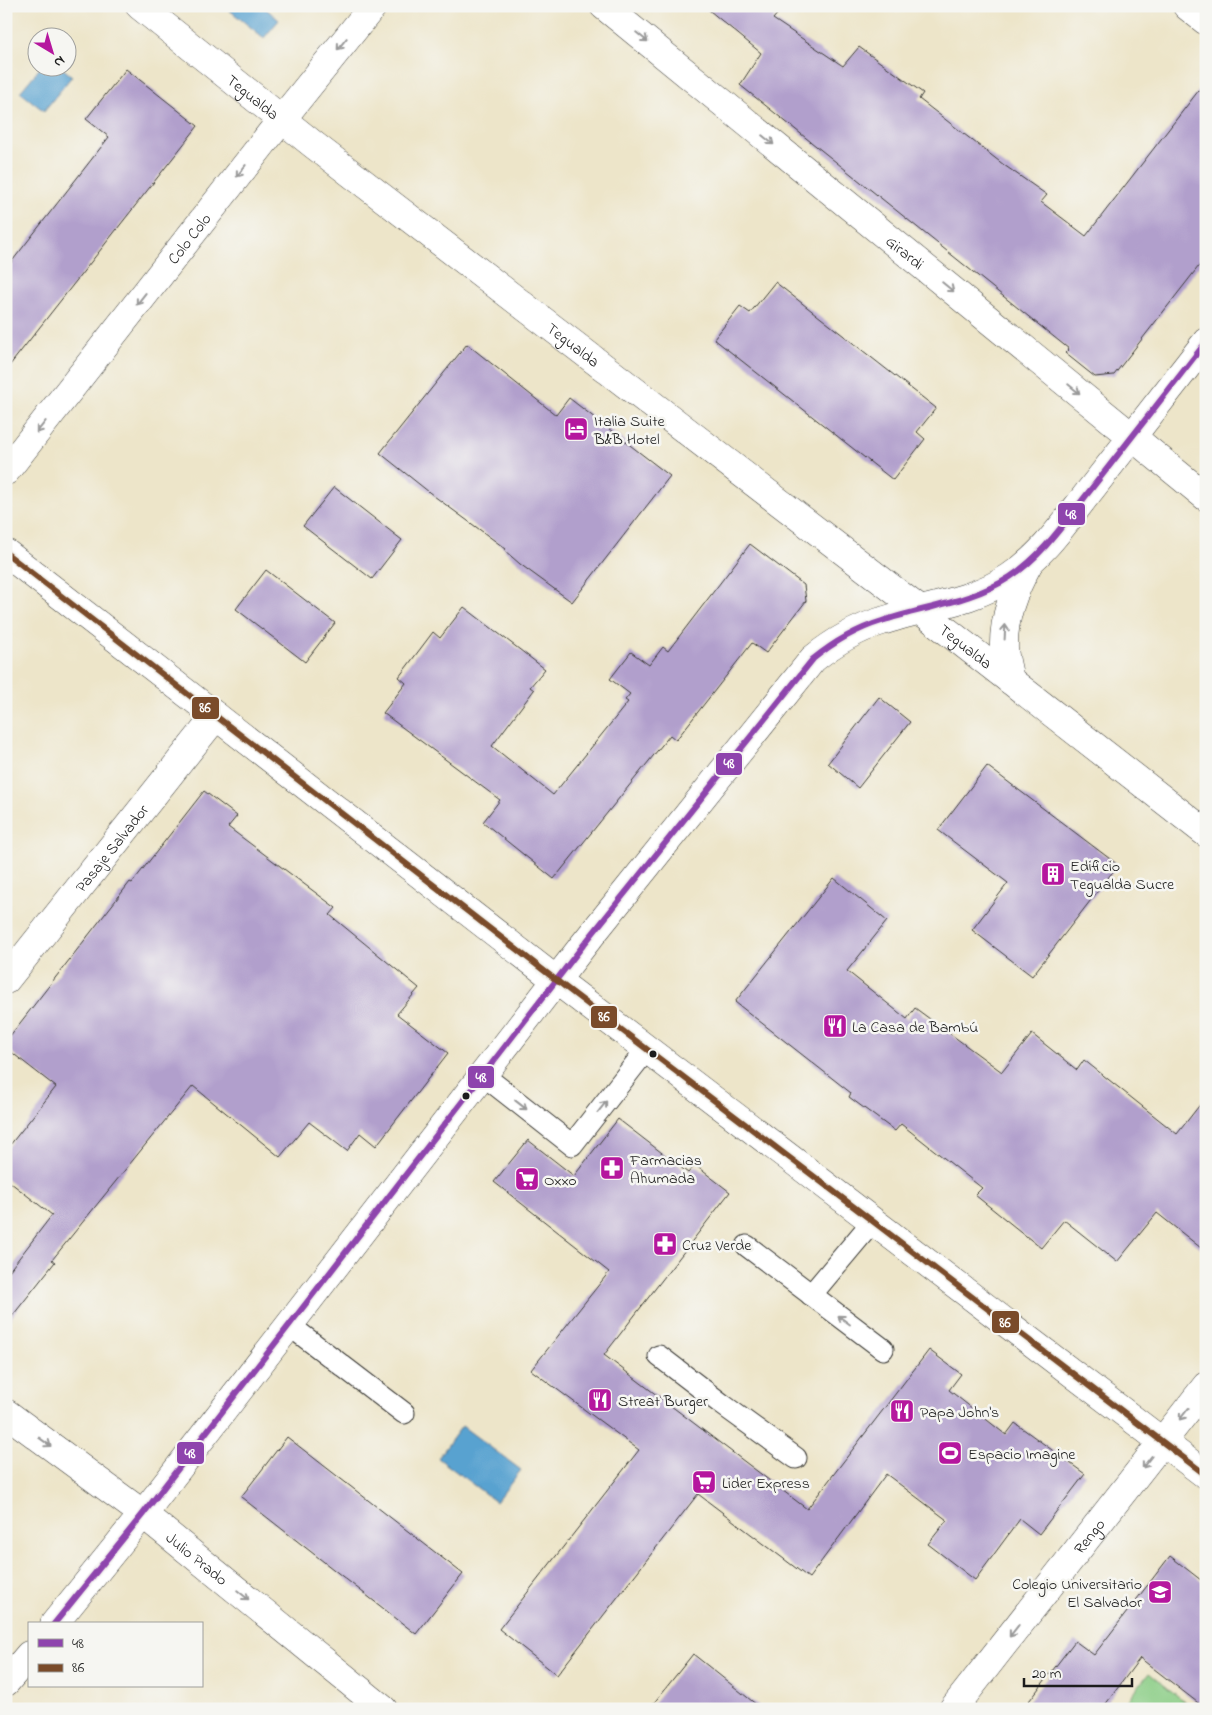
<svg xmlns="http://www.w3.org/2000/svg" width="1212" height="1715" font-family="'Indie Flower',sans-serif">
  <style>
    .green { fill: #8cce87; stroke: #547552 }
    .water { fill: #58a2d0; stroke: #3a5f76 }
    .building { fill: #b19fcc }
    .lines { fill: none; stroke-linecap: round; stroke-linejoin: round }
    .service-casing { stroke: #3b3a36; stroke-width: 23 }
    .minor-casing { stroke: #3b3a36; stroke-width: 29 }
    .tertiary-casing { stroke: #3b3a36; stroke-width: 29 }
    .secondary-casing { stroke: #3b3a36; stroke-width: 29 }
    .service { stroke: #fff; stroke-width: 21 }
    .minor { stroke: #fff; stroke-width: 28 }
    .tertiary { stroke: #fff; stroke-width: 28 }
    .secondary { stroke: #fff; stroke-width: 28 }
    .bus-1-casing { stroke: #f6f6f2; stroke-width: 10 }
    .bus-2-casing { stroke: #f6f6f2; stroke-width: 10 }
    .bus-1 { stroke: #8e44ad; stroke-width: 6 }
    .bus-2 { stroke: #7a4b2a; stroke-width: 6 }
    .oneway { stroke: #999 }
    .bus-dot { fill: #1c1c1c; stroke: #f6f6f2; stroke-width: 2 }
    .labels { text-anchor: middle; stroke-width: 5; stroke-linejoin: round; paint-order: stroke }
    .street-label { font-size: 16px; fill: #1c1c1c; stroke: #f6f6f2 }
    .poi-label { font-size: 16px; fill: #1c1c1c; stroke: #f6f6f2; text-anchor: start }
    .line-badge { stroke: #f6f6f2; stroke-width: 2 }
    .badge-label { font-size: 14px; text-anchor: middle; font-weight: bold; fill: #fff }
  </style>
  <rect width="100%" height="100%" fill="#f6f6f2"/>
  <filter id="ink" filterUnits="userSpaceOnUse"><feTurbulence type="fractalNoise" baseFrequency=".02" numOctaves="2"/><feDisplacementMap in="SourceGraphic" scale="10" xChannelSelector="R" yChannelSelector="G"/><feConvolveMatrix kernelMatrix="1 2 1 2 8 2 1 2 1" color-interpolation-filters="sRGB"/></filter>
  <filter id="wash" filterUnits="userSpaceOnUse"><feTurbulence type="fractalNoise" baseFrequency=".0096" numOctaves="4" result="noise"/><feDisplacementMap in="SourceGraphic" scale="20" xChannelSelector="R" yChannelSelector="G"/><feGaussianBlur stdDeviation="1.12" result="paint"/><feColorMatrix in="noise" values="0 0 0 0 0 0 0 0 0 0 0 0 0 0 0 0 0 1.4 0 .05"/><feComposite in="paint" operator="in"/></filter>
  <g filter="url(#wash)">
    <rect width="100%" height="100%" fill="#ede5c9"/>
    <polygon class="green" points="1149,1673 1194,1709 1121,1709"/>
    <g class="water">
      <polygon points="230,6 263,6 279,20 264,38 228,9"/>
      <polygon points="40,68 62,68 72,76 44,111 20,92"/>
      <polygon points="462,1426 521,1470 496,1502 438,1458"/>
    </g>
    <g id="blocks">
      <g class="building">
        <polygon points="704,6 784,6 773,19 843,66 859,47 923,93 919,99 1004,165 1047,195 1041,202 1086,236 1206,81 1206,257 1114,375 1095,377 1065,353 1069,349 740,85 761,53"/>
        <polygon points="126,69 198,126 6,370 6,269 109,137 86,119"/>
        <polygon points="775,282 936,408 917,432 925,439 893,480 714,339 740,306 750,313"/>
        <polygon points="467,344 556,415 569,398 670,476 572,602 520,564 504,550 506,549 434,496 380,453"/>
        <polygon points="334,487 402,540 372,579 303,526"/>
        <polygon points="750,544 804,585 806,601 766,653 752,643 676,740 670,735 554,879 483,822 500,800 383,713 406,683 399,677 433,632 440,638 464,607 545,669 530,687 534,690 492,746 553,795 628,702 625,700 630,694 610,679 631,652 649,665 663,647 668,651"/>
        <polygon points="266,570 335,623 305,662 236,609"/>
        <polygon points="879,697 910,722 858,788 828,763"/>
        <polygon points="987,766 1118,865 1032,976 972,930 1008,883 938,830"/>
        <polygon points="204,791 237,816 228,827 336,908 330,915 419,988 397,1014 448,1053 376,1146 360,1133 347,1151 309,1122 280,1157 193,1086 52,1260 55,1262 6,1324 6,1275 52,1215 6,1179 6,1150 56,1087 6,1048 6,1041 130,882 132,883"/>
        <polygon points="834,878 887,921 847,971 907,1019 915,1008 1002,1072 1032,1034 1077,1070 1084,1060 1177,1134 1206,1097 1206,1252 1157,1213 1117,1262 1064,1220 1041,1248 975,1195 982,1188 901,1124 895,1131 849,1097 851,1093 735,1002"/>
        <polygon points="618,1119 688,1173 695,1165 730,1192 604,1355 807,1509 929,1350 961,1374 949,1390 1006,1435 1015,1423 1085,1474 1039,1534 1020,1519 975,1580 928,1544 947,1520 886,1474 809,1578 698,1494 557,1675 499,1629 639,1450 531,1370 609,1272 494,1182 528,1140 574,1176"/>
        <polygon points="287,1437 463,1574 416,1634 241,1497"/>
        <polygon points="1170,1556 1206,1584 1206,1709 1140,1658 1102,1709 1023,1709 1075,1641 1094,1655"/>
        <polygon points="693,1654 762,1709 649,1709"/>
      </g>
    </g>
  </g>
  <g filter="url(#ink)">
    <use href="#blocks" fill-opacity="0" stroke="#3b3a36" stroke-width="1"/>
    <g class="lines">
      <defs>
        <g id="service">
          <polyline points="483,1075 572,1145 647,1049"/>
          <polyline points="747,1246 883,1349"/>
          <polyline points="811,1295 873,1221"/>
          <polyline points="289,1325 404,1413"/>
          <polyline points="659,1356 723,1405 796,1458"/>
        </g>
        <g id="minor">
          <path id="s1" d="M140 6 314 145 920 610 1206 833"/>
          <path id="s2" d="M604 6 1206 497"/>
          <polyline points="1187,6 1206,21"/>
          <path id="s3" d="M6 471 282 119 373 6"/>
          <path d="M1010 680C1008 670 1005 659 1004 649 1003 617 1014 590 1029 563"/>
          <path id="s4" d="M6 980 216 716"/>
          <path id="s5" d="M6 1413 143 1514 383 1709"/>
          <path id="s6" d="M953 1709 1206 1386"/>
        </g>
        <g id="tertiary">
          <path d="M54 1624 143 1514 585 943 813 659C834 642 856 629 882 621 924 607 972 602 1010 577 1044 555 1067 519 1092 488 1130 440 1168 391 1206 342"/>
          <polyline points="6,1682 29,1655"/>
        </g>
        <polyline id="secondary" points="6,553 556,980 1206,1475"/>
      </defs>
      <use href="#service" class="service-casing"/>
      <use href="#minor" class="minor-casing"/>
      <use href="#tertiary" class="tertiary-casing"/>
      <use href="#secondary" class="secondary-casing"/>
      <use href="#service" class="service"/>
      <use href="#minor" class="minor"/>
      <use href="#tertiary" class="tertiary"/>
      <use href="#secondary" class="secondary"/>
      <defs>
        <path id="bus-1" d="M54 1624 143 1514 585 943 813 659C834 642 856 629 882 621 924 607 972 602 1010 577 1044 555 1067 519 1092 488 1130 440 1168 391 1206 342"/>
        <polyline id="bus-2" points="6,553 556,980 1206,1475"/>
      </defs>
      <use href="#bus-1" class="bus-1-casing"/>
      <use href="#bus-2" class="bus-2-casing"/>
      <use href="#bus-1" class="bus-1"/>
      <use href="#bus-2" class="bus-2"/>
    </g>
    <defs><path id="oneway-shaft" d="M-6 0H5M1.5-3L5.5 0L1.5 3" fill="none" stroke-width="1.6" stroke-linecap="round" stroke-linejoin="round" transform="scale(1.25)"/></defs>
    <g class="oneway">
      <use href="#oneway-shaft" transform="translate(642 37) rotate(39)"/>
      <use href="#oneway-shaft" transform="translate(342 44) rotate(129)"/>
      <use href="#oneway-shaft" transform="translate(768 140) rotate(39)"/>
      <use href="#oneway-shaft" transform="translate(241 171) rotate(128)"/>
      <use href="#oneway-shaft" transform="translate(948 287) rotate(39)"/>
      <use href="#oneway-shaft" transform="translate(141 299) rotate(128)"/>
      <use href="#oneway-shaft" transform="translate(1074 389) rotate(39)"/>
      <use href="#oneway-shaft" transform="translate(41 427) rotate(128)"/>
      <use href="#oneway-shaft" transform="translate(1005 632) rotate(-87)"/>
      <use href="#oneway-shaft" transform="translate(521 1105) rotate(38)"/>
      <use href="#oneway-shaft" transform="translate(602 1107) rotate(-52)"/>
      <use href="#oneway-shaft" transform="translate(844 1320) rotate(-143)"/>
      <use href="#oneway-shaft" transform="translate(1184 1414) rotate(128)"/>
      <use href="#oneway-shaft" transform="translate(45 1442) rotate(36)"/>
      <use href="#oneway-shaft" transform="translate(1147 1462) rotate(128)"/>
      <use href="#oneway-shaft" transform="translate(243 1595) rotate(39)"/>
      <use href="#oneway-shaft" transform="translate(1014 1631) rotate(128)"/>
    </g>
  </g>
  <defs>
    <symbol id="hotel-square" viewBox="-11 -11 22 22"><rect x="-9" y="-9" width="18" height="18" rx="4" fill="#b5179e" stroke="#f6f6f2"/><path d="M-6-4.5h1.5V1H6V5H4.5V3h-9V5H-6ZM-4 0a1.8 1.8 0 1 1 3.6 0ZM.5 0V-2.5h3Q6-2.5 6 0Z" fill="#fff"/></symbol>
    <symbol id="building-square" viewBox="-11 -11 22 22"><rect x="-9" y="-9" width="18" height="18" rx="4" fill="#b5179e" stroke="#f6f6f2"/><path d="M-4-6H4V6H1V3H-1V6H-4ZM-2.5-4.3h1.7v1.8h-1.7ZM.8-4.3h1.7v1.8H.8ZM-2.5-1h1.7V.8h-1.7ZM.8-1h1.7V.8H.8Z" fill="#fff"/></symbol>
    <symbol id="restaurant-square" viewBox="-11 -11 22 22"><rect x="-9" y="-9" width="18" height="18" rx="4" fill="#b5179e" stroke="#f6f6f2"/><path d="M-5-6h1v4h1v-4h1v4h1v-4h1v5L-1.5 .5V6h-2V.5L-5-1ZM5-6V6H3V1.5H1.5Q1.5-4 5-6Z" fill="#fff"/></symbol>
    <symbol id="pharmacy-square" viewBox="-11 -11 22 22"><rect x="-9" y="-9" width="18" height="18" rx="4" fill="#b5179e" stroke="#f6f6f2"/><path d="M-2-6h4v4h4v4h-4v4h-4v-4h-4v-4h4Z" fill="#fff"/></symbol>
    <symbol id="supermarket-square" viewBox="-11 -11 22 22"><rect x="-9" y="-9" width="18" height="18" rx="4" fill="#b5179e" stroke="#f6f6f2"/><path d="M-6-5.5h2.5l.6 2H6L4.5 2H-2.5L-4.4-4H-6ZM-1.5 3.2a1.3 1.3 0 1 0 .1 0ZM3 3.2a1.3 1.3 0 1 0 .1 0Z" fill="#fff"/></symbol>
    <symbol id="stadium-square" viewBox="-11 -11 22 22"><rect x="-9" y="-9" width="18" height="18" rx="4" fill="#b5179e" stroke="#f6f6f2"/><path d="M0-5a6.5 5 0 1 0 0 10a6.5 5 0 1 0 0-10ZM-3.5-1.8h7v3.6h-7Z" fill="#fff"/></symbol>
    <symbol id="school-square" viewBox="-11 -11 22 22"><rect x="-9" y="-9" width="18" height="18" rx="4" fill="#b5179e" stroke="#f6f6f2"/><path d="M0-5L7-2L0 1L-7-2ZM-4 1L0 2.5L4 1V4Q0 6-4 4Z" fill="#fff"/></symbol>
  </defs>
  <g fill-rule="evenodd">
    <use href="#hotel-square" x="562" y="415" width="28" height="28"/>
    <use href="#building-square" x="1039" y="860" width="28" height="28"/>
    <use href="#restaurant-square" x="821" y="1012" width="28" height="28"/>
    <use href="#pharmacy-square" x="598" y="1154" width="28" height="28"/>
    <use href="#supermarket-square" x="513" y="1165" width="28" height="28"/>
    <use href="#pharmacy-square" x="651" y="1230" width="28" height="28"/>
    <use href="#restaurant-square" x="586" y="1386" width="28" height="28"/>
    <use href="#restaurant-square" x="888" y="1397" width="28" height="28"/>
    <use href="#stadium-square" x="936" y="1439" width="28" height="28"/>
    <use href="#supermarket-square" x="690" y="1468" width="28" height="28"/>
    <use href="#school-square" x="1146" y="1578" width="28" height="28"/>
  </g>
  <g class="bus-dot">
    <circle cx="653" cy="1054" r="4.5"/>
    <circle cx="466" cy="1096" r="4.5"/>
  </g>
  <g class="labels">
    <g class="street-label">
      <text dy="6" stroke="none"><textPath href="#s1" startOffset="145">Tegualda</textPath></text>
      <text dy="6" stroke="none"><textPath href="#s3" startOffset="296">Colo Colo</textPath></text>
      <text dy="6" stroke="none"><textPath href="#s2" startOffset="389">Girardi</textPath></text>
      <text dy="6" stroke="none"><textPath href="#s1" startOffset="550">Tegualda</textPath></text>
      <text dy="6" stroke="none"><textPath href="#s1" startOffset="1045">Tegualda</textPath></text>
      <text dy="6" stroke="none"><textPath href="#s4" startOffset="169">Pasaje Salvador</textPath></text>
      <text dy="6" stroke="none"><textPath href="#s6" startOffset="220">Rengo</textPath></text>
      <text dy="6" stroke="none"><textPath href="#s5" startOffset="240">Julio Prado</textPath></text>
    </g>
    <g class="poi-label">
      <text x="594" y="426">Italia Suite<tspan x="594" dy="18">B&amp;B Hotel</tspan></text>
      <text x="1070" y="871">Edificio<tspan x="1070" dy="18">Tegualda Sucre</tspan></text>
      <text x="852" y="1032">La Casa de Bambú</text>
      <text x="630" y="1165">Farmacias<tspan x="630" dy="18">Ahumada</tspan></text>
      <text x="544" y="1185">Oxxo</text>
      <text x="682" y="1250">Cruz Verde</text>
      <text x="618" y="1406">Streat Burger</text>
      <text x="920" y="1417">Papa John's</text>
      <text x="968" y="1459">Espacio Imagine</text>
      <text x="722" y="1488">Lider Express</text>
      <text x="1142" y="1589" text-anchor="end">Colegio Universitario<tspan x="1142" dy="18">El Salvador</tspan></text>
    </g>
  </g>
  <g class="line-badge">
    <rect x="1057" y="502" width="29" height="24" rx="5" fill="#8e44ad"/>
    <rect x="191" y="696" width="29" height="24" rx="5" fill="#7a4b2a"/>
    <rect x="715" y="752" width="28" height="24" rx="5" fill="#8e44ad"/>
    <rect x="590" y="1005" width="28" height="24" rx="5" fill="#7a4b2a"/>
    <rect x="467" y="1065" width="28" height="24" rx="5" fill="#8e44ad"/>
    <rect x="991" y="1310" width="29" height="24" rx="5" fill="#7a4b2a"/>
    <rect x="176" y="1441" width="29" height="24" rx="5" fill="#8e44ad"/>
  </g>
  <g class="badge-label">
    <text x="1071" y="519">48</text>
    <text x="205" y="712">86</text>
    <text x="729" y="768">48</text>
    <text x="604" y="1021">86</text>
    <text x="481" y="1082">48</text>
    <text x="1005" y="1327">86</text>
    <text x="190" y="1458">48</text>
  </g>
  <rect width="1212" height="1715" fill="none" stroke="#f6f6f2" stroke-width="25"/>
  <rect x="28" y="1622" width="175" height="65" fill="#f6f6f2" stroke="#9f9f9c"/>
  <rect x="38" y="1639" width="25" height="8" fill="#8e44ad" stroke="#9f9f9c"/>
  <text x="72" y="1648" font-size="15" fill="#1c1c1c">48</text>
  <rect x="38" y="1664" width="25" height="8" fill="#7a4b2a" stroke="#9f9f9c"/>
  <text x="72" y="1672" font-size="15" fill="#1c1c1c">86</text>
  <g transform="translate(52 52) rotate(142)"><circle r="24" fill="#f6f6f2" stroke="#9f9f9c"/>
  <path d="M0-4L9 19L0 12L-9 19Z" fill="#b5179e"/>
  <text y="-8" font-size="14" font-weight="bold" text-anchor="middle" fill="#1c1c1c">N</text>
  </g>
  <path d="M1024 1678v8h108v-8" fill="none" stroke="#1c1c1c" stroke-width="2.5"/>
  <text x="1032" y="1678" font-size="15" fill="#1c1c1c" stroke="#f6f6f2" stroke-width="4" paint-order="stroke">20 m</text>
</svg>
